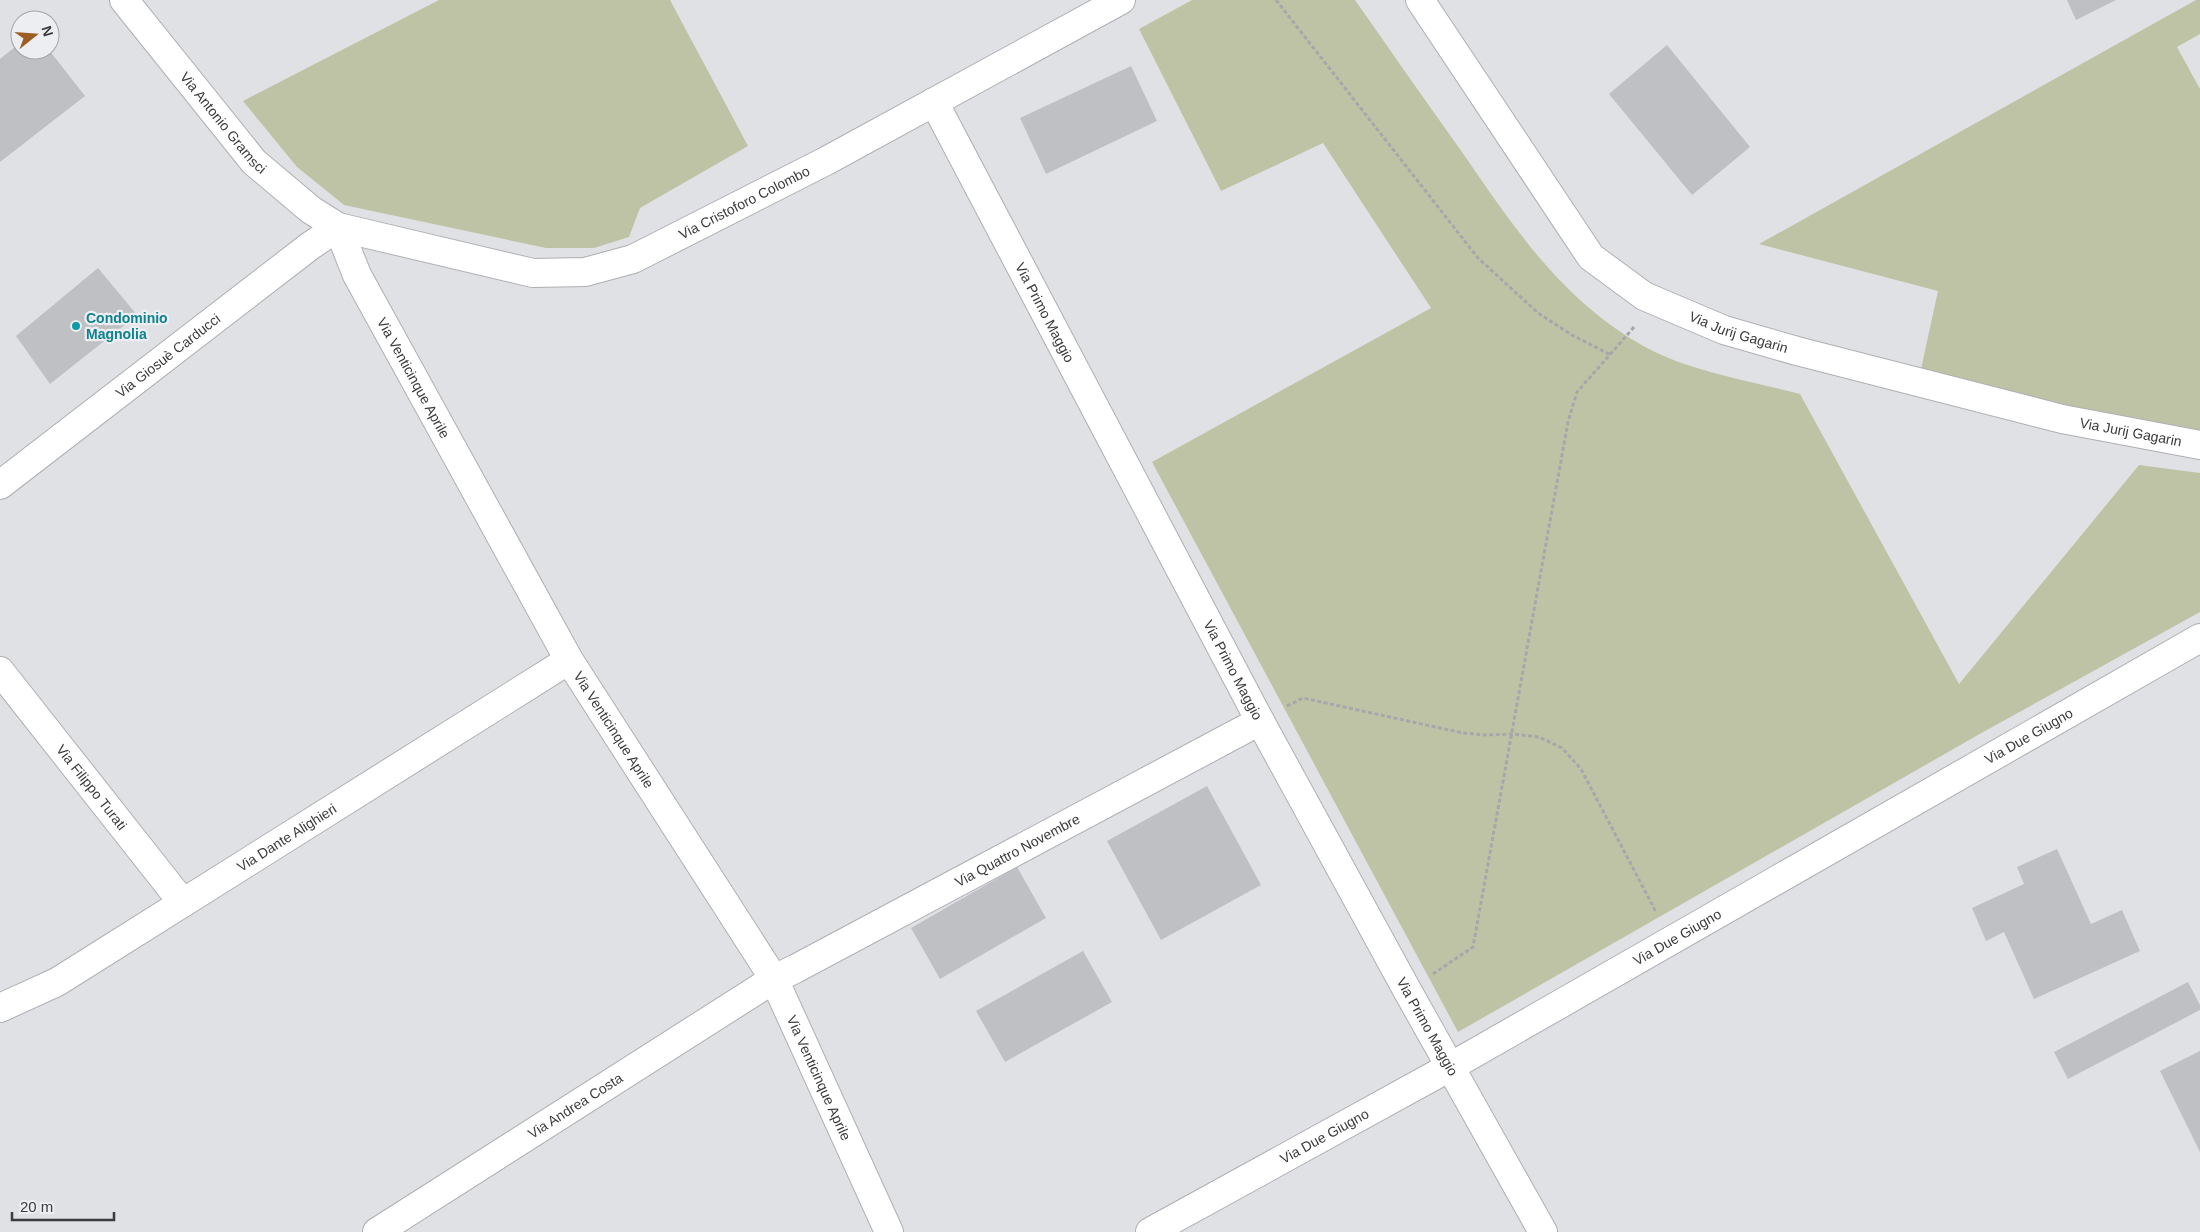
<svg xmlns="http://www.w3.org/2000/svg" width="2200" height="1232" font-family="Arial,sans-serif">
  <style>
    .green { fill: #bfc3a6 }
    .building { fill: #bfc0c4 }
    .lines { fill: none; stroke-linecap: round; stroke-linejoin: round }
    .minor-casing { stroke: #aeafb3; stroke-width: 30 }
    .path { stroke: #a6a7aa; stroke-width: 3; stroke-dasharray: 4 2.5; stroke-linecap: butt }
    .minor { stroke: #fff; stroke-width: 28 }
    .culture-dot { fill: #0f9aa8; stroke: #edeef2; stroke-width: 2 }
    .labels { text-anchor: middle; stroke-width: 4.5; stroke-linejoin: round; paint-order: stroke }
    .street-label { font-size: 14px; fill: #3b3b3d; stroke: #edeef2 }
    .culture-label { font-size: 14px; font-weight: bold; fill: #0d838f; stroke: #edeef2; text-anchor: start }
  </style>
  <rect width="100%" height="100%" fill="#e0e1e5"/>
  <g class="green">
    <polygon points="439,0 670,0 748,146 640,208 629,237 594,248 546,248 344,205 297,167 243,101"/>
    <path d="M1192 0H1355C1391 51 1426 102 1462 152 1515 229 1563 302 1647 348 1692 372 1751 381 1800 394L1959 684 2139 465 2200 473V612L1985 731 1458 1032 1152 462 1431 308 1323 143 1221 191 1139 29Z"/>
    <polygon points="2196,0 2200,0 2200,34 2177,47 2200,89 2200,431 2070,406 1921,369 1938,291 1759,244"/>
  </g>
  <g class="building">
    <polygon points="2067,0 2116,0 2076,20"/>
    <polygon points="20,43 20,50 49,50 85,96 0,162 0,59"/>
    <polygon points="1667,45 1750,147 1692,195 1609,94"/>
    <polygon points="1131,66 1157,121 1046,174 1020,118"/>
    <polygon points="98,268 137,315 50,384 16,336"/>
    <polygon points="1207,786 1261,885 1161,940 1107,841"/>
    <polygon points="2057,849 2091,924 2122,910 2140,951 2034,999 2004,932 1986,941 1972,908 2024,884 2017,867"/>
    <polygon points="1017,867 1046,918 940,979 911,928"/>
    <polygon points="1083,951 1112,1002 1005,1062 976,1011"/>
    <polygon points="2188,982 2200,1005 2200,1010 2068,1079 2054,1052"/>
    <polygon points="2200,1051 2200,1152 2160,1071"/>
  </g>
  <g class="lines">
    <defs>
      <g id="minor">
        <path id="s1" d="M124 0 254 162 311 210 338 227 533 273 585 272 633 259 826 161 1121 0"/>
        <path id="s2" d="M1420 0 1591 257 1644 296 1724 330 1797 351 2062 419 2200 445"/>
        <path id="s3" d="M934 102 1260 721 1407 990 1543 1232"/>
        <path id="s4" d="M338 227 357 275 569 660 774 979 889 1232"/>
        <path id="s5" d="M0 485 310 246 338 227"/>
        <path id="s6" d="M0 671 183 903"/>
        <path id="s7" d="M0 1008 57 982 569 660"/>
        <path id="s8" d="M377 1232 774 979 795 969 1260 721"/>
        <path id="s9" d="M1150 1232 1450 1067 2200 638"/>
      </g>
    </defs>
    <use href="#minor" class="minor-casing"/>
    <g class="path">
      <polyline points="1276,0 1478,258 1538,313 1572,335 1611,355"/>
      <polyline points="1287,706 1303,698 1463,733 1486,735 1512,734 1539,737 1562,748 1581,769 1656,912"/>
      <polyline points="1433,974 1473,947 1568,422 1577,392 1635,326"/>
    </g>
    <use href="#minor" class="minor"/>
  </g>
  <circle class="culture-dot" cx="76" cy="326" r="5"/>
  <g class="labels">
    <g class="street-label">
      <text dy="5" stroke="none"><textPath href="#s1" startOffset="158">Via Antonio Gramsci</textPath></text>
      <text dy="5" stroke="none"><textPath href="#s1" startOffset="741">Via Cristoforo Colombo</textPath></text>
      <text dy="5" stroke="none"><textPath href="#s3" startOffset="238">Via Primo Maggio</textPath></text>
      <text dy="5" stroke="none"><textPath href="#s2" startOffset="476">Via Jurij Gagarin</textPath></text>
      <text dy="5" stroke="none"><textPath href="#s5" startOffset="212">Via Giosuè Carducci</textPath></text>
      <text dy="5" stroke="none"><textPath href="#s4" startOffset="169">Via Venticinque Aprile</textPath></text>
      <text dy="5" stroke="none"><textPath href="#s2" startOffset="881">Via Jurij Gagarin</textPath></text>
      <text dy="5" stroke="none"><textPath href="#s3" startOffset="642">Via Primo Maggio</textPath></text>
      <text dy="5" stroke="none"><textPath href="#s4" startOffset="574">Via Venticinque Aprile</textPath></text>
      <text dy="5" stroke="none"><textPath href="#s9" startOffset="1009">Via Due Giugno</textPath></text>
      <text dy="5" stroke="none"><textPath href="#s6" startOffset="148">Via Filippo Turati</textPath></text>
      <text dy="5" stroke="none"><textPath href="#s7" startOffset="334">Via Dante Alighieri</textPath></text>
      <text dy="5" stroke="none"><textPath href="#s8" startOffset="746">Via Quattro Novembre</textPath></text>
      <text dy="5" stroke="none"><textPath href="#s9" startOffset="604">Via Due Giugno</textPath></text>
      <text dy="5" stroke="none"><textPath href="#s3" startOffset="1048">Via Primo Maggio</textPath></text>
      <text dy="5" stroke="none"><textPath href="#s4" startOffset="979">Via Venticinque Aprile</textPath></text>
      <text dy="5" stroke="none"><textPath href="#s8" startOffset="235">Via Andrea Costa</textPath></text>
      <text dy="5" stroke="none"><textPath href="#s9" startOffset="199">Via Due Giugno</textPath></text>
    </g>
    <g class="culture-label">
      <text x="86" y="323">Condominio<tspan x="86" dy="16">Magnolia</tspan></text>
    </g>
  </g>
  <g transform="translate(35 35) rotate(73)"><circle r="24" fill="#edeef2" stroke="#a6a6aa"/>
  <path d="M0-4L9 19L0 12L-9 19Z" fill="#9c5e23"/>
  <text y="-8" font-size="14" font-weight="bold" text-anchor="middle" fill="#3b3b3d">N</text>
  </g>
  <path d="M12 1212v8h102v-8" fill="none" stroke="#3b3b3d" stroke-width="2.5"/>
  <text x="20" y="1212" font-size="15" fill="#3b3b3d" stroke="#edeef2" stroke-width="4" paint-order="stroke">20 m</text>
</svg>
